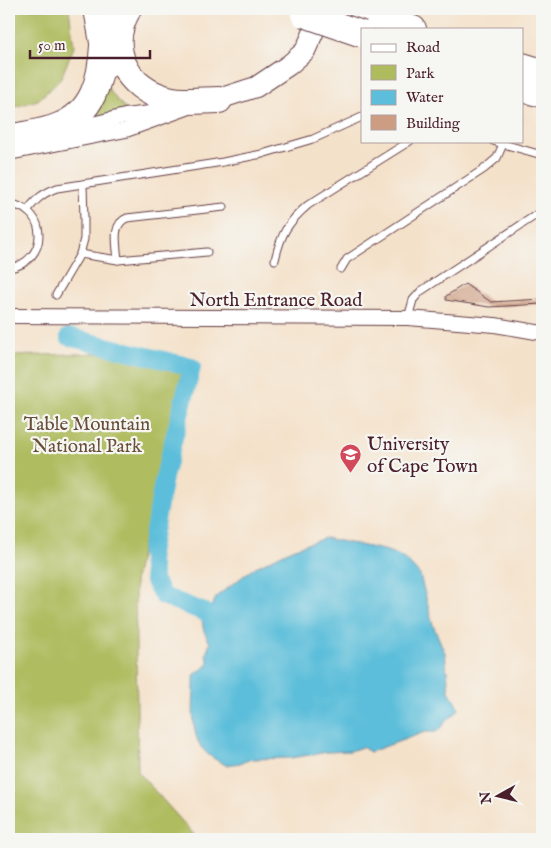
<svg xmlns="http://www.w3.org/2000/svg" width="551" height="848" font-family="'IM FELL English',serif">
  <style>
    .green { fill: #afbc5e; stroke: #7c6e44 }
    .water { fill: #5cbeda; stroke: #536e82 }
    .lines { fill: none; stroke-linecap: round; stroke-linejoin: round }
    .canal { stroke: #5cbeda; stroke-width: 18 }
    .building { fill: #cc9d82 }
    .service-casing { stroke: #643c43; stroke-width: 9 }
    .minor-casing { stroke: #643c43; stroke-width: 16 }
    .secondary-casing { stroke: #643c43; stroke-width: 22 }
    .motorway-casing { stroke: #643c43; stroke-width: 28 }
    .service { stroke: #fff; stroke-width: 7 }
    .minor { stroke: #fff; stroke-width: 14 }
    .secondary { stroke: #fff; stroke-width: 20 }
    .motorway { stroke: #fff; stroke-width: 26 }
    .motorway-bridge-casing { stroke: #643c43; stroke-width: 28; stroke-linecap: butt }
    .motorway-bridge { stroke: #fff; stroke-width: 26 }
    .labels { text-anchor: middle; stroke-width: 4.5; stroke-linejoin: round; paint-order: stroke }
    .street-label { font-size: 19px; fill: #4a1f2b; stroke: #f6f6f2 }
    .park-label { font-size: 19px; fill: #684e3a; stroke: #f6f6f2 }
    .poi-label { font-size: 19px; fill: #4a1f2b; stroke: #f6f6f2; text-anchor: start }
  </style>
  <rect width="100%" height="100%" fill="#f6f6f2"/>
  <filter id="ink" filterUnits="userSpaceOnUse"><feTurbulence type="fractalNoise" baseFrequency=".02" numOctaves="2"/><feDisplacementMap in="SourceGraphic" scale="10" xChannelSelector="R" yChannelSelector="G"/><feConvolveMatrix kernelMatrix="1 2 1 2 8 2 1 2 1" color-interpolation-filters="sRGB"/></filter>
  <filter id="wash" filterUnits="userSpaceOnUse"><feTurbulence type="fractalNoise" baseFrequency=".0096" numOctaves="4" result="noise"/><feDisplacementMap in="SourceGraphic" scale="20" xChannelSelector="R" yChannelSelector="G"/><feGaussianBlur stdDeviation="1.12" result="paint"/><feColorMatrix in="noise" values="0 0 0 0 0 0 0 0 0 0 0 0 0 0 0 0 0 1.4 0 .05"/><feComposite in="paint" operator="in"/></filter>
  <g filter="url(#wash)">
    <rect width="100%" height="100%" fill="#f4e1c9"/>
    <g class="green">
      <polygon points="9,9 69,9 74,47 60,80 38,100 9,109"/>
      <polygon points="107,87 116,99 127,110 92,117"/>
      <polygon points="103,353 183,367 135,579 138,772 198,839 9,839 9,356"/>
    </g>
    <path class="water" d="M325 538 384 550 398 555 408 562 420 575 433 625 445 653 449 691 459 709 453 716 446 720 443 726 436 732H425L370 752 362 747 350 751 328 752 291 758 252 759 240 763 226 765C218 761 208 756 203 749 188 732 195 696 194 675L208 665V660L206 654 210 643C204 632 200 625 204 612L210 609 217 596 254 568 292 549Z"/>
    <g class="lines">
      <polyline class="canal" points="69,337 192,367 164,477 150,553 154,581 163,596 204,612"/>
    </g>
    <g id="blocks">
      <polygon class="building" points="465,284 491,302 542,299 542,304 489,307 446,300 446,296"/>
    </g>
  </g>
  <g filter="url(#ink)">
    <use href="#blocks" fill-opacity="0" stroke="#643c43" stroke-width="1"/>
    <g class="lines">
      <defs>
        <g id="service">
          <polyline points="493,141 542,155"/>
          <path d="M9 204C49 208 49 262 9 268"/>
          <path d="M27 211C36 199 43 193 57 188L223 162 262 154 313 139 362 117"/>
          <polyline points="80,254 118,260 207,252"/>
          <path d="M118 260C117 246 111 224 127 218L224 207"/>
          <path d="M275 260C281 234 287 223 308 205L410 141"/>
          <polyline points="341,269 347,259 484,169 497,158 503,144"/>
          <polyline points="56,295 80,254 84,239 84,220 83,184"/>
          <polyline points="408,318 413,300 421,291 542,211"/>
        </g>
        <g id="minor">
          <polyline points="68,130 125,116 159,112"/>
          <polyline points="9,153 126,130 187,108"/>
          <polyline points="9,316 408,318 495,325 542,333"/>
        </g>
        <polyline id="secondary" points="206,103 256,87 289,65 305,51 324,9"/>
        <g id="motorway">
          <polyline points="97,9 107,65"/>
          <path d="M128 9C106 48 125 88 168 99 184 103 203 100 219 100"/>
          <polyline points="356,9 413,29"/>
          <polyline points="522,66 542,72"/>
          <polyline points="522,89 542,94"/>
          <path d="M9 138C25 134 43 133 59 126 93 113 101 80 103 46"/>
        </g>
      </defs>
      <use href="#service" class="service-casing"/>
      <use href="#minor" class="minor-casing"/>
      <use href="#secondary" class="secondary-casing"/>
      <use href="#motorway" class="motorway-casing"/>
      <use href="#service" class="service"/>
      <use href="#minor" class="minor"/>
      <use href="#secondary" class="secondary"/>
      <use href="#motorway" class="motorway"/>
      <defs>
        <polyline id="motorway-bridge" points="304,14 362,34"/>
      </defs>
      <use href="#motorway-bridge" class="motorway-bridge-casing"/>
      <use href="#motorway-bridge" class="motorway-bridge"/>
    </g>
  </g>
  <defs>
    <symbol id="university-pin" viewBox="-11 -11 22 30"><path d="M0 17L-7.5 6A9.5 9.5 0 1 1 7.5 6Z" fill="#d1495b" stroke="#f6f6f2"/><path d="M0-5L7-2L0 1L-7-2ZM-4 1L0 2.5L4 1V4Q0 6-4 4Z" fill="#fff"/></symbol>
  </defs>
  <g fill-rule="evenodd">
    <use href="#university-pin" x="338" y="442" width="25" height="34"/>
  </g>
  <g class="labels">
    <g class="street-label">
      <text x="276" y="306">North Entrance Road</text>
    </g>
    <g class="park-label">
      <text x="87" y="430">Table Mountain<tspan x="87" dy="22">National Park</tspan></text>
    </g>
    <g class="poi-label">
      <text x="367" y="450">University<tspan x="367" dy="22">of Cape Town</tspan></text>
    </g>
  </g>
  <rect width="551" height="848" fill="none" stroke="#f6f6f2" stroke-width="30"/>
  <rect x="361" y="28" width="162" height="115" fill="#f6f6f2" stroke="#b1a0a2"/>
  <rect x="371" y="44" width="25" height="8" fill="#ffffff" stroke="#b1a0a2"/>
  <text x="406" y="52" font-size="15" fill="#4a1f2b">Road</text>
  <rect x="371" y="65" width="25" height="15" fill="#afbc5e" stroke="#b1a0a2"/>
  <text x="406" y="78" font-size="15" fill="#4a1f2b">Park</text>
  <rect x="371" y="90" width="25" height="15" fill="#5cbeda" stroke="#b1a0a2"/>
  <text x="406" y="102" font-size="15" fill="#4a1f2b">Water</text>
  <rect x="371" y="115" width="25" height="15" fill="#cc9d82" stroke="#b1a0a2"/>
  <text x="406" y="128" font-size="15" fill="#4a1f2b">Building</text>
  <g transform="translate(498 796) rotate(262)" stroke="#f6f6f2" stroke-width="4" paint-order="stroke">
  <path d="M0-4L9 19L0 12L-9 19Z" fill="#4a1f2b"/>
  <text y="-8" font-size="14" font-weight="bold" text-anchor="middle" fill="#4a1f2b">N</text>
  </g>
  <path d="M30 50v8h120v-8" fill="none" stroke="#4a1f2b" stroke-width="2.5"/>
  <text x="38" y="50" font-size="15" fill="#4a1f2b" stroke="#f6f6f2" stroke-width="4" paint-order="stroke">50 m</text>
</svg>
